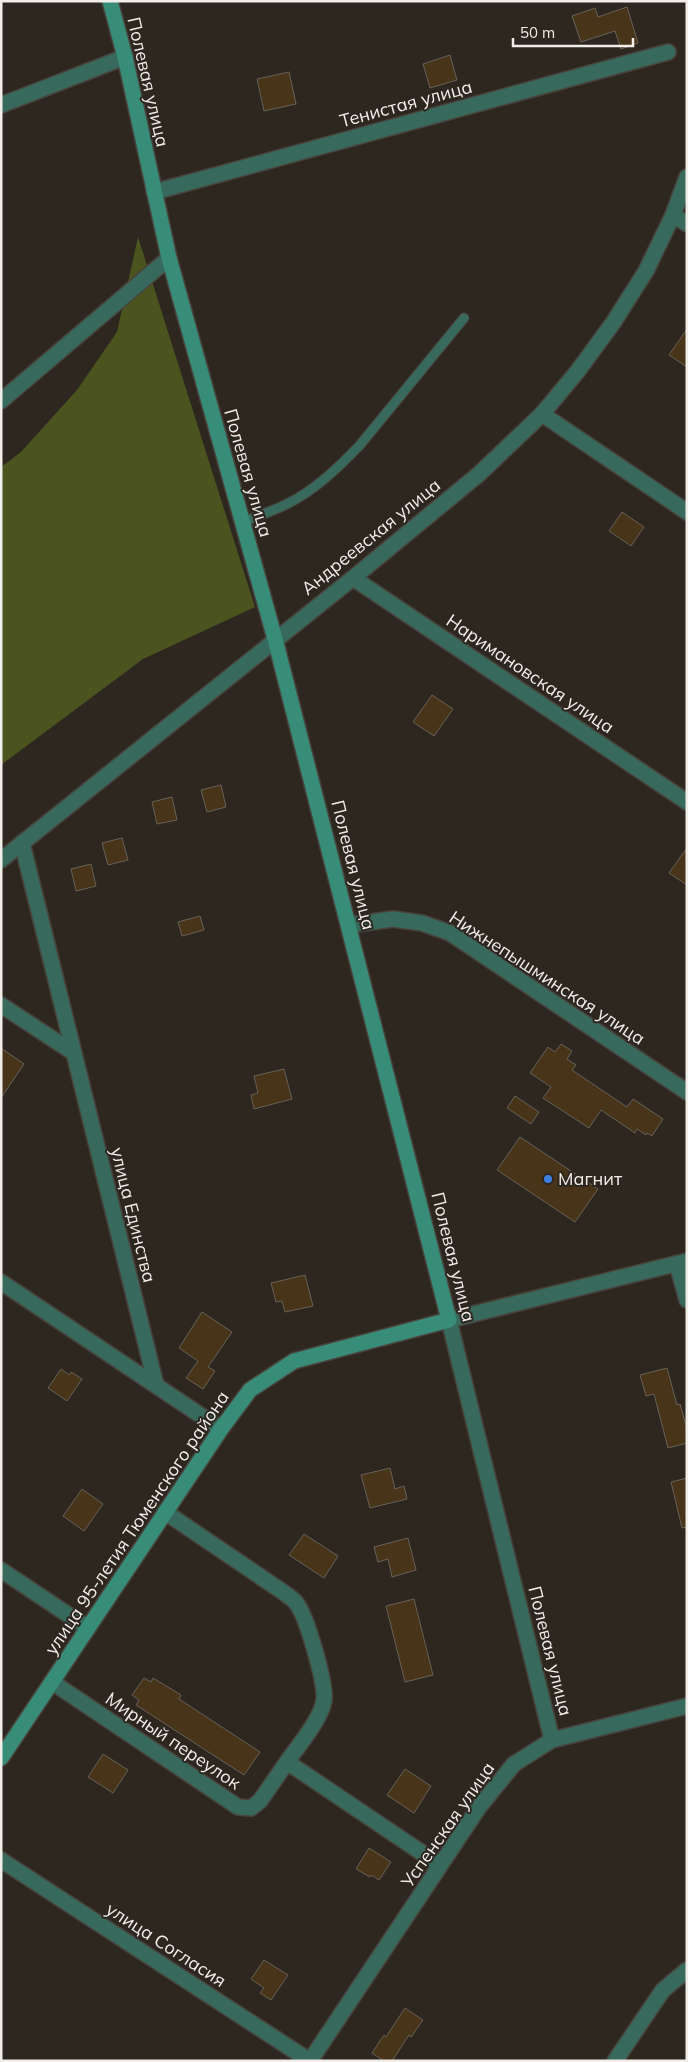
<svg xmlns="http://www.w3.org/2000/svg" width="688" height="2062" font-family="Mulish,sans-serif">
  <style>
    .forest { fill: #4b541e }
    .building { fill: #483418; stroke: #676159 }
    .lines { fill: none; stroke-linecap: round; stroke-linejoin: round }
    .lane-casing { stroke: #48433c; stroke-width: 11 }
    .street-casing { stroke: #48433c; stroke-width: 18 }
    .secondary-casing { stroke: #48433c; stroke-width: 18 }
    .lane { stroke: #37695c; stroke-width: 9 }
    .street { stroke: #37695c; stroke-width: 15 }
    .secondary { stroke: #388d79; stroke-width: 15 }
    .shop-dot { fill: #3f7fe0; stroke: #2d2720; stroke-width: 2 }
    .labels { text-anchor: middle; stroke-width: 4; stroke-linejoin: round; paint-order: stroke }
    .street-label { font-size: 18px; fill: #f1eee9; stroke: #2d2720 }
    .poi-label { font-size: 18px; fill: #f1eee9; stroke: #2d2720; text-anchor: start }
  </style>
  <rect width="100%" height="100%" fill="#2d2720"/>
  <polygon class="forest" points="138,237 255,607 143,659 1,765 1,467 21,452 77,390 117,332"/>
  <g class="building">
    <polygon points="627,7 638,43 621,49 615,31 581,42 572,16 595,8 598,17"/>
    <polygon points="450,55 457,80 430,88 423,64"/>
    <polygon points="289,72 296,104 264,111 257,79"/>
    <polygon points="687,329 687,367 669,355"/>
    <polygon points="622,512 644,527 631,546 609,531"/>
    <polygon points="432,695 453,709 434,736 413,722"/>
    <polygon points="221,785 226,807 207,812 201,790"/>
    <polygon points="172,797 177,820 157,824 152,802"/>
    <polygon points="122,838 128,860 108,865 102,843"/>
    <polygon points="687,848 687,885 669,873"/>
    <polygon points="91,864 96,886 76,891 71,869"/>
    <polygon points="200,916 204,930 182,936 178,922"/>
    <polygon points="561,1044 572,1051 567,1059 576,1065 572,1070 627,1107 633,1099 663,1119 652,1136 647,1133 646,1135 637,1129 635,1133 601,1110 589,1128 543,1098 551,1087 530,1073 548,1047 555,1052"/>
    <polygon points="1,1048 24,1064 1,1098"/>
    <polygon points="284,1069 292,1099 254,1109 251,1095 258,1093 254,1076"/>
    <polygon points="515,1096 539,1112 531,1124 507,1108"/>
    <polygon points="520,1137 598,1189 575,1222 497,1170"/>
    <polygon points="305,1275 313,1306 285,1312 282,1301 276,1302 271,1283"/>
    <polygon points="202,1312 232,1332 208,1367 215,1371 203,1389 186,1378 198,1361 179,1348"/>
    <polygon points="667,1368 677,1405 680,1404 687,1429 687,1443 668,1448 654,1394 646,1396 640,1375"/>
    <polygon points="61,1369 69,1375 71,1372 82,1379 67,1401 48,1388"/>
    <polygon points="390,1468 395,1489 404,1486 407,1499 370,1508 361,1475"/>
    <polygon points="687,1478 687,1527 682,1528 671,1482"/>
    <polygon points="82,1489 103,1504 84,1531 63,1516"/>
    <polygon points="304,1534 338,1556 324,1578 289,1555"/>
    <polygon points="408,1538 416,1570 392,1577 388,1559 378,1562 374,1547"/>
    <polygon points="414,1599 433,1675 405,1682 386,1606"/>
    <polygon points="144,1678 151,1682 153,1678 181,1695 179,1699 260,1752 244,1775 136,1705 139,1700 132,1695"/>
    <polygon points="103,1754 128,1770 113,1793 88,1777"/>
    <polygon points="405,1769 431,1786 414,1813 387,1795"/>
    <polygon points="369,1848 391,1862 379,1880 371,1875 370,1877 356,1869"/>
    <polygon points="264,1960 288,1975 271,2000 260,1993 264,1988 251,1979"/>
    <polygon points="405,2008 423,2020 411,2037 409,2035 392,2061 384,2061 372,2053 384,2035 386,2037"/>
  </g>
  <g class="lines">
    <defs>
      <path id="lane" d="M243 522C257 516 273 511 287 504 315 490 338 468 360 445L464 318"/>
      <g id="street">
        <polyline points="1,105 125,57"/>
        <polyline points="154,192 668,52"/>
        <polyline points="673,215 687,224"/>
        <polyline points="1,401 169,258"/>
        <polyline points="542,414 687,512"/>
        <polyline points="353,578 687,802"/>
        <polyline points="22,843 156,1385"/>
        <polyline points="1,860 353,578 479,474 542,414 577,372 613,323 646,271 673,215 687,177"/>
        <polyline points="349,925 393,919 422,923 450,933 687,1092"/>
        <polyline points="1,1005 74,1053"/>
        <polyline points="677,1264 687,1300"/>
        <polyline points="1,1282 221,1429"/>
        <path d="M165 1512 283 1592C288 1596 294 1599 297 1604 307 1618 326 1683 324 1700 322 1718 298 1746 287 1762"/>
        <polyline points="1,1570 88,1628"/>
        <polyline points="52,1682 238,1807 251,1808 260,1801 287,1762 440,1865"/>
        <polyline points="552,1740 449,1320 687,1261"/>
        <polyline points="1,1860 310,2061"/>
        <polyline points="310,2061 479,1807 514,1764 552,1740 687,1706"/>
        <polyline points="615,2061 663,1990 687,1970"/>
      </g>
      <polyline id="secondary" points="1,1758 221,1429 250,1390 294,1361 449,1320 275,639 169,258 125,57 110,1"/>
    </defs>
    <use href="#lane" class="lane-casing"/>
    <use href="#street" class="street-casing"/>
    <use href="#secondary" class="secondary-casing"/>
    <use href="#lane" class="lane"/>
    <use href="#street" class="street"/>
    <use href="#secondary" class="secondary"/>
  </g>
  <circle class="shop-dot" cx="548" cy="1179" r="5"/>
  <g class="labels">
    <g class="street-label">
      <text transform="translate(148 82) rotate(77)" y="6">Полевая улица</text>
      <text transform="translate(406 104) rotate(-15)" y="6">Тенистая улица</text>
      <text transform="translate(248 473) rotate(74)" y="6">Полевая улица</text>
      <text transform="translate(371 537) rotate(-39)" y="6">Андреевская улица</text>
      <text transform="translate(530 674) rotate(34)" y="6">Наримановская улица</text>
      <text transform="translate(353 865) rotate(76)" y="6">Полевая улица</text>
      <text transform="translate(547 978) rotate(33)" y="6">Нижнепышминская улица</text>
      <text transform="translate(133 1215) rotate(76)" y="6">улица Единства</text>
      <text transform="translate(453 1257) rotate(76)" y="6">Полевая улица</text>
      <text transform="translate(137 1523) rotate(-56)" y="6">улица 95-летия Тюменского района</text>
      <text transform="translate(550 1651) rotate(76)" y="6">Полевая улица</text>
      <text transform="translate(173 1741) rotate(34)" y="6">Мирный переулок</text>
      <text transform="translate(448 1825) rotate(-55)" y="6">Успенская улица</text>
      <text transform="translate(166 1945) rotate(33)" y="6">улица Согласия</text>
    </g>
    <g class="poi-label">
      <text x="558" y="1185">Магнит</text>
    </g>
  </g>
  <rect width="688" height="2062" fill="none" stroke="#f1eee9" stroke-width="5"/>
  <path d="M513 38v8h120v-8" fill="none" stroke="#f1eee9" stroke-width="2.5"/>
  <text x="520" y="38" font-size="15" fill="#f1eee9" stroke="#2d2720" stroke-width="4" paint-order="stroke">50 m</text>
</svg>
